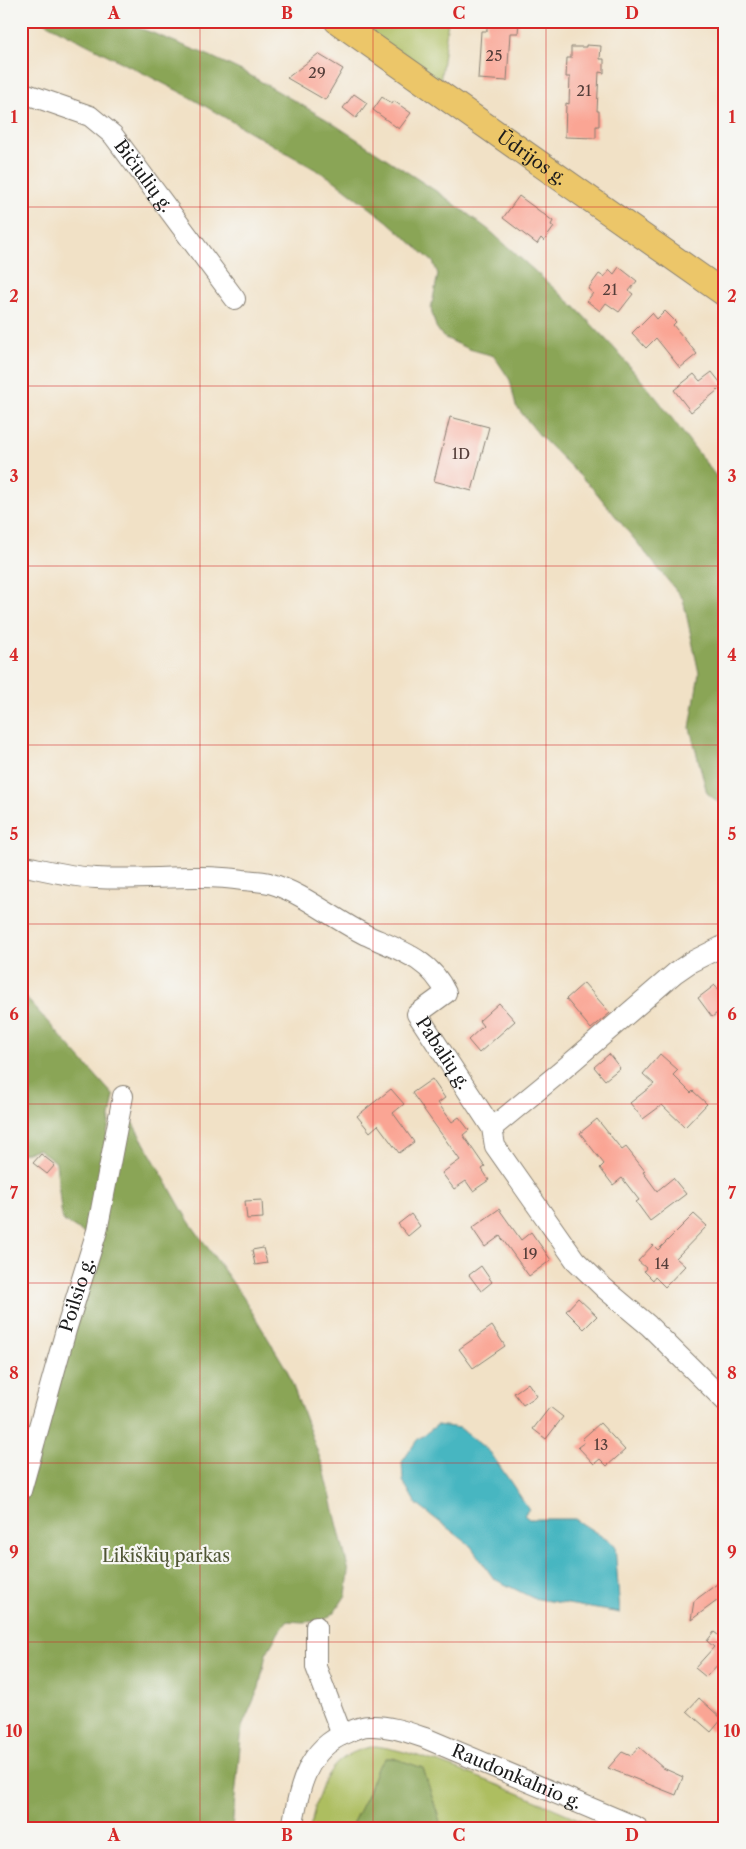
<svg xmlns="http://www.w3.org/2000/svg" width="746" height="1849" font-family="'Libre Caslon Text',serif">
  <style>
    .green { fill: #adbe61; stroke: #646d3e }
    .forest { fill: #8aa557; stroke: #53603a }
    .water { fill: #47b6c1; stroke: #32696e }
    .building { fill: #faa594 }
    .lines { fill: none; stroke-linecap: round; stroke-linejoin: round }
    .minor-casing { stroke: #867e71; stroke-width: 22 }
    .major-casing { stroke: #867e71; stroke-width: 27 }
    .minor { stroke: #fff; stroke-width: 20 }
    .major { stroke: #ecc669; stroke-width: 25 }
    .grid { fill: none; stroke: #d62828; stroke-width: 1; stroke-opacity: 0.55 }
    .labels { text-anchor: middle; stroke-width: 4.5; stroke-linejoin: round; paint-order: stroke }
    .number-label { font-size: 15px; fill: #543e3a }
    .street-label { font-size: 18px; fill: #1c1c1c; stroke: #f6f6f2 }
    .park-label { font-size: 18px; fill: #4f5534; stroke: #f6f6f2 }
    .neatline { fill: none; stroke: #d62828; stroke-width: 2 }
    .grid-label { font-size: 16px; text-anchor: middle; font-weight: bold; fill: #d62828 }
  </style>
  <rect width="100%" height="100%" fill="#f6f6f2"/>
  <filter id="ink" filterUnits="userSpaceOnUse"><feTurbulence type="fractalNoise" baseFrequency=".02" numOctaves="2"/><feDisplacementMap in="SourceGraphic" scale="10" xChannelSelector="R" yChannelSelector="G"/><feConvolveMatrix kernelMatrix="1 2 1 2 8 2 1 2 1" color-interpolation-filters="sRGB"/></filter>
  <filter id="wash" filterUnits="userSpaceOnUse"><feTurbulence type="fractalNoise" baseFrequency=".0096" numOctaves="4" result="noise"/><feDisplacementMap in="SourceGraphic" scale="20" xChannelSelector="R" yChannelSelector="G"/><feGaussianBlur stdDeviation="1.12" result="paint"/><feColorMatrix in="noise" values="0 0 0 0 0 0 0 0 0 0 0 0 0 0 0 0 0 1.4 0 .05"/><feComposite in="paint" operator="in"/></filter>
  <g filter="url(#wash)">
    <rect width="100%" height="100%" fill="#f1e1c6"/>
    <g class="green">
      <polygon points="350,21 448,21 440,84"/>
      <path d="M376 1746C403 1750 428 1759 454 1768 503 1786 551 1807 599 1828H442L423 1768 393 1758H386L377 1768 367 1795 350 1828H310C320 1785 327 1754 376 1746Z"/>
    </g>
    <g class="forest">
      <polygon points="41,21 117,21 150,32 210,56 246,73 326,119 445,197 489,230 576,308 615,349 658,400 725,488 725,808 707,793 690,728 699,673 683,599 595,491 540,436 516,406 510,380 494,356 469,349 443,337 436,327 431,309 438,274 433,262 387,221 332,179 184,94"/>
      <polygon points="21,992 114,1096 88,1236 62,1220 56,1162 38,1149 21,1154"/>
      <polygon points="127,1113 188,1220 243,1297 287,1370 324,1469 349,1572 346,1595 334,1613 323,1621 302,1622 288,1621 280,1630 266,1654 259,1688 242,1727 232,1828 21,1828 21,1512 46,1433"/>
      <polygon points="386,1758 393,1758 423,1768 442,1828 350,1828 367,1795 377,1768"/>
    </g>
    <polygon class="water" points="437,1425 460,1428 490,1452 529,1509 524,1515 529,1519 575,1519 615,1545 620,1613 533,1598 494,1579 470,1545 416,1504 403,1481 402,1462 417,1440"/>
    <g id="blocks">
      <g class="building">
        <polygon points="487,21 519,21 518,33 510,33 507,81 478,79 481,31 487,31"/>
        <polygon points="586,45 601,46 600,59 604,59 604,73 599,72 597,111 599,111 599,126 596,126 596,138 565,137 566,103 569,104 570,77 566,77 567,58 571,58 571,47 586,47"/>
        <polygon points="318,54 343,69 325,100 287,78"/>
        <polygon points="354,94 367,103 356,118 343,108"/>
        <polygon points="382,97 392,104 394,101 411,113 399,129 373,110"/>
        <polygon points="519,196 553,221 551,225 554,227 544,241 541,238 537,244 503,218"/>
        <polygon points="619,267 637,281 629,291 633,294 619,312 606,303 600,311 587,301 593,293 588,289 599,274 604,277 610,270 614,274"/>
        <polygon points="665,311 676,322 673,325 697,354 680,368 656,338 646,348 632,333 652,313 657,319"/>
        <polygon points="712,372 723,386 691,412 674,390 694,374 700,381"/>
        <polygon points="450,417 489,427 472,491 434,481"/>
        <polygon points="584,983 610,1013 591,1029 566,999"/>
        <polygon points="715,985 725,997 725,1007 712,1017 698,998"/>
        <polygon points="499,1003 515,1021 479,1053 468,1040 483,1026 479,1021"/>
        <polygon points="609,1054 620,1068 605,1080 594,1067"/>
        <polygon points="660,1054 678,1070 673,1075 691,1093 693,1091 707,1104 685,1127 662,1105 643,1119 630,1103 654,1084 643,1074"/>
        <polygon points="432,1079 445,1098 438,1103 452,1122 459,1117 469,1130 463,1135 485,1167 482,1169 489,1180 473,1191 466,1181 454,1189 442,1173 460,1160 412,1093"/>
        <polygon points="391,1089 404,1104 393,1113 414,1142 399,1153 378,1125 370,1132 357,1116"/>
        <polygon points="597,1119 622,1150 626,1147 645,1171 643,1172 657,1191 673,1178 686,1194 650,1221 636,1202 639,1200 622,1178 613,1185 600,1168 604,1164 580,1133"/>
        <polygon points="41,1154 55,1165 47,1174 33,1163"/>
        <polygon points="262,1200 263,1218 247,1219 245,1201"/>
        <polygon points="499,1209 521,1240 531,1232 551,1260 529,1276 500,1236 485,1247 472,1228"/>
        <polygon points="411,1214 420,1226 408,1236 398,1224"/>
        <polygon points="694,1214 707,1226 676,1258 685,1266 665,1287 655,1277 653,1280 644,1271 646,1268 638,1261 653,1245 658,1250"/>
        <polygon points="263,1248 267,1263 255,1265 252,1250"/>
        <polygon points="481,1266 492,1282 481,1291 469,1275"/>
        <polygon points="578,1298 597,1316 584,1329 566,1311"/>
        <polygon points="492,1326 505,1346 473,1368 459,1349"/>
        <polygon points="528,1383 537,1396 523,1405 514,1393"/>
        <polygon points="550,1407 563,1417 546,1439 533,1429"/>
        <polygon points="600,1423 625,1450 607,1466 600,1459 594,1464 578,1447 585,1442 582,1439"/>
        <polygon points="725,1578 725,1595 691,1620 694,1601"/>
        <polygon points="714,1632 722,1638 725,1635 725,1657 706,1677 695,1668 714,1647 707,1641"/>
        <polygon points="699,1698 722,1719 711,1732 687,1711"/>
        <polygon points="639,1747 663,1768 683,1777 676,1795 608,1768 622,1752 631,1756"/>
      </g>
    </g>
  </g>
  <g filter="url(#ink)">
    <use href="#blocks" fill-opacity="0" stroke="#867e71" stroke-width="1"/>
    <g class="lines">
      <defs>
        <g id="minor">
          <path id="s1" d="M21 92 90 116 113 135 235 299"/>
          <path id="s2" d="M21 865C45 870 71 877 96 878 145 881 194 873 243 880 252 881 261 881 269 883 304 893 333 919 366 935 397 949 431 959 446 993L417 1014 492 1128 495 1146 575 1260 604 1288 648 1325 725 1401"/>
          <polyline points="492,1128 559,1073 675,973 691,962 725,945"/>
          <path id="s3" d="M21 1491 66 1330 97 1231 123 1096"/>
          <polyline points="316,1626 316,1667 342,1735"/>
          <path id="s4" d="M292 1828C299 1790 306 1748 347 1733 353 1730 362 1726 369 1726 388 1725 407 1732 425 1738L638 1828"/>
        </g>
        <g id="major">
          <path id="s5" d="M337 21 725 294"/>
        </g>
      </defs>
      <use href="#minor" class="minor-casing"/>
      <use href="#major" class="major-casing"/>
      <use href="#minor" class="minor"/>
      <use href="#major" class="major"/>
    </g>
  </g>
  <path class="grid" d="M200 21V1828M373 21V1828M546 21V1828M21 207H725M21 386H725M21 566H725M21 745H725M21 924H725M21 1104H725M21 1283H725M21 1463H725M21 1642H725"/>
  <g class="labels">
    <g class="number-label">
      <text x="494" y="61">25</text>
      <text x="317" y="78">29</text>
      <text x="584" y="96">21</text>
      <text x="610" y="295">21</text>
      <text x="461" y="459">1D</text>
      <text x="530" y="1259">19</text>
      <text x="662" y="1269">14</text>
      <text x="601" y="1450">13</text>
    </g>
    <g class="street-label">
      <text dy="6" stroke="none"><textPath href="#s5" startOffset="238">Ūdrijos g.</textPath></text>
      <text dy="6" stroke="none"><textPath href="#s1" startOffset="154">Bičiulių g.</textPath></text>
      <text dy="6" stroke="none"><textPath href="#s2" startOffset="544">Pabalių g.</textPath></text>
      <text dy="6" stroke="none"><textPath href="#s3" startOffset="204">Poilsio g.</textPath></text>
      <text dy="6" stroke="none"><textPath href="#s4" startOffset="296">Raudonkalnio g.</textPath></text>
    </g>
    <g class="park-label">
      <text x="166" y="1562">Likiškių parkas</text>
    </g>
  </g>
  <rect width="746" height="1849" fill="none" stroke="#f6f6f2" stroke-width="55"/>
  <rect x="28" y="28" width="690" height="1794" class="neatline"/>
  <g class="grid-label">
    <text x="114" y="19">A</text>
    <text x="287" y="19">B</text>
    <text x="459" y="19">C</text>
    <text x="632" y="19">D</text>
    <text x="14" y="123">1</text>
    <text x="732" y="123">1</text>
    <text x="14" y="302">2</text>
    <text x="732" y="302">2</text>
    <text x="14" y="482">3</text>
    <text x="732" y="482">3</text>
    <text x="14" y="661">4</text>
    <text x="732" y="661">4</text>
    <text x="14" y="840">5</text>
    <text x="732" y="840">5</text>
    <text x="14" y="1020">6</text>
    <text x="732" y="1020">6</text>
    <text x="14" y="1199">7</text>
    <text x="732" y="1199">7</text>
    <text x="14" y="1379">8</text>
    <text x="732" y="1379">8</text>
    <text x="14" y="1558">9</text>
    <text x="732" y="1558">9</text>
    <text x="14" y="1737">10</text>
    <text x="732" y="1737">10</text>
    <text x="114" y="1841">A</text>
    <text x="287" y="1841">B</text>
    <text x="459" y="1841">C</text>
    <text x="632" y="1841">D</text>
  </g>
</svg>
